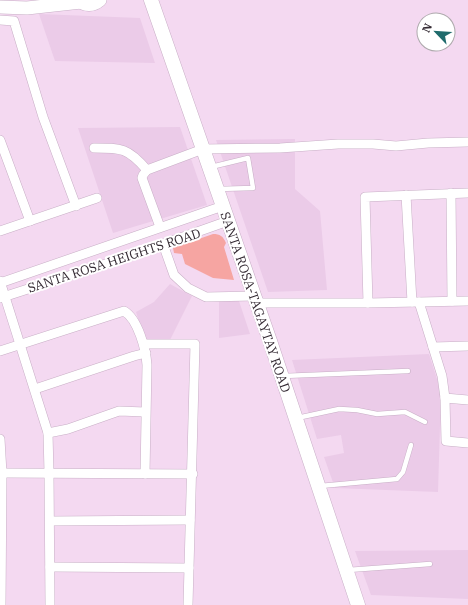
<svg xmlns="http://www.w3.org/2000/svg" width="468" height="605" font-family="'IBM Plex Serif',serif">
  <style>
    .built { fill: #ebcbe8 }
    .green { fill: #f6a5a2 }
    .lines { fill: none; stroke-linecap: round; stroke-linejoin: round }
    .lane-casing { stroke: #c8afc6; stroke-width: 5.5 }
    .street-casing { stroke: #c8afc6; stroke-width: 10 }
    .secondary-casing { stroke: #c8afc6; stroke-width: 14 }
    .primary-casing { stroke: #c8afc6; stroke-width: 15 }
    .lane { stroke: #fff; stroke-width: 4.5 }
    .street { stroke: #fff; stroke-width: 9 }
    .secondary { stroke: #fff; stroke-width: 13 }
    .primary { stroke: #fff; stroke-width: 14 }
    .labels { text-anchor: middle; stroke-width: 4; stroke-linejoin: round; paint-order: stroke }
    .street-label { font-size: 13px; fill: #342a33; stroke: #fff }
  </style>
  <rect width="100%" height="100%" fill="#f4d9f1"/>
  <g class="built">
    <polygon points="39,14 140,18 155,63 55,61"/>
    <polygon points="180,127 207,205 113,233 78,128"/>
    <polygon points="295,139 295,189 320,211 327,290 268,292 216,140"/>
    <polygon points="170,284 192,296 169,342 145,340 136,312 154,302"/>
    <polygon points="238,298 250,334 219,338 219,299"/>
    <polygon points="429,354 441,392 438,492 335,488 324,457 344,453 341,435 317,439 292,360"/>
    <polygon points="468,550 468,599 371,595 355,551"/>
  </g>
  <path class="green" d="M213 234C220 234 223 236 226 243L224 247 234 280 213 278 185 264 182 254 174 253 173 248Z"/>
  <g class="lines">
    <defs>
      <g id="lane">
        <polyline points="211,167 248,158 253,188 218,189"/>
        <polyline points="283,376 408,371"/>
        <polyline points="297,418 339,409 357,410 377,414 405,412 425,422"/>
        <polyline points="320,486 397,479 403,472 411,445"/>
        <polyline points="348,570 430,564"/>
      </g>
      <g id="street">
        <polyline points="0,20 14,21 43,117 76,206"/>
        <polyline points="0,140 30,221"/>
        <path d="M94 148C122 148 128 148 147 170"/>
        <polyline points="451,193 452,301"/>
        <polyline points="406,195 412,302"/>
        <polyline points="160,227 142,178 143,175 147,170 203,149 280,148 338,144 373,144 396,146 428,143 468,142"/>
        <polyline points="0,231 97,198"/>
        <polyline points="163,244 174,275 188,288 206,297 254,296"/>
        <polyline points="0,281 48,433 49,473 50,605"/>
        <polyline points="0,283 223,206"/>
        <polyline points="0,298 118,260 228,221"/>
        <polyline points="419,302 442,376 445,398 446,441 468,443"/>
        <polyline points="256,303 368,303 468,301"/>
        <polyline points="368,303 365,197 468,193"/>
        <polyline points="144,344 195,344 188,605"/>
        <polyline points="433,347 468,346"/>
        <path d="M0 351 124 311C138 319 146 350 147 365L145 474"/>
        <polyline points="35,389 134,356 146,353"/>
        <polyline points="445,398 468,400"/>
        <polyline points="48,433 68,429 119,411 145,412"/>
        <polyline points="0,439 2,473 1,605"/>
        <polyline points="0,473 193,474"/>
        <polyline points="50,521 190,520"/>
        <polyline points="50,567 189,568"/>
      </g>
      <g id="secondary">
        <path d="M78 0C85 6 93 6 100 0"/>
        <polyline points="0,7 27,8 81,2"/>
      </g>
      <polyline id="primary" points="151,0 270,341 358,605"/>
    </defs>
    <use href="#lane" class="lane-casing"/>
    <use href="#street" class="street-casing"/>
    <use href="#secondary" class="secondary-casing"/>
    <use href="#primary" class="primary-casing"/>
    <use href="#lane" class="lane"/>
    <use href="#street" class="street"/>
    <use href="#secondary" class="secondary"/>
    <use href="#primary" class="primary"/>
  </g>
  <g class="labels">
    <g class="street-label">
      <text transform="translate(114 260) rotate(-18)" y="5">SANTA ROSA HEIGHTS ROAD</text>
      <text transform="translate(256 302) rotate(71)" y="5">SANTA ROSA-TAGAYTAY ROAD</text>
    </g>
  </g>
  <g transform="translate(436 32) rotate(295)"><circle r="19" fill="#ffffff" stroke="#aeaaad"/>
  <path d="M0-3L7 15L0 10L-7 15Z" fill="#1f6b6c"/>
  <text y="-6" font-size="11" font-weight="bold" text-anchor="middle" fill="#342a33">N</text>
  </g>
</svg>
